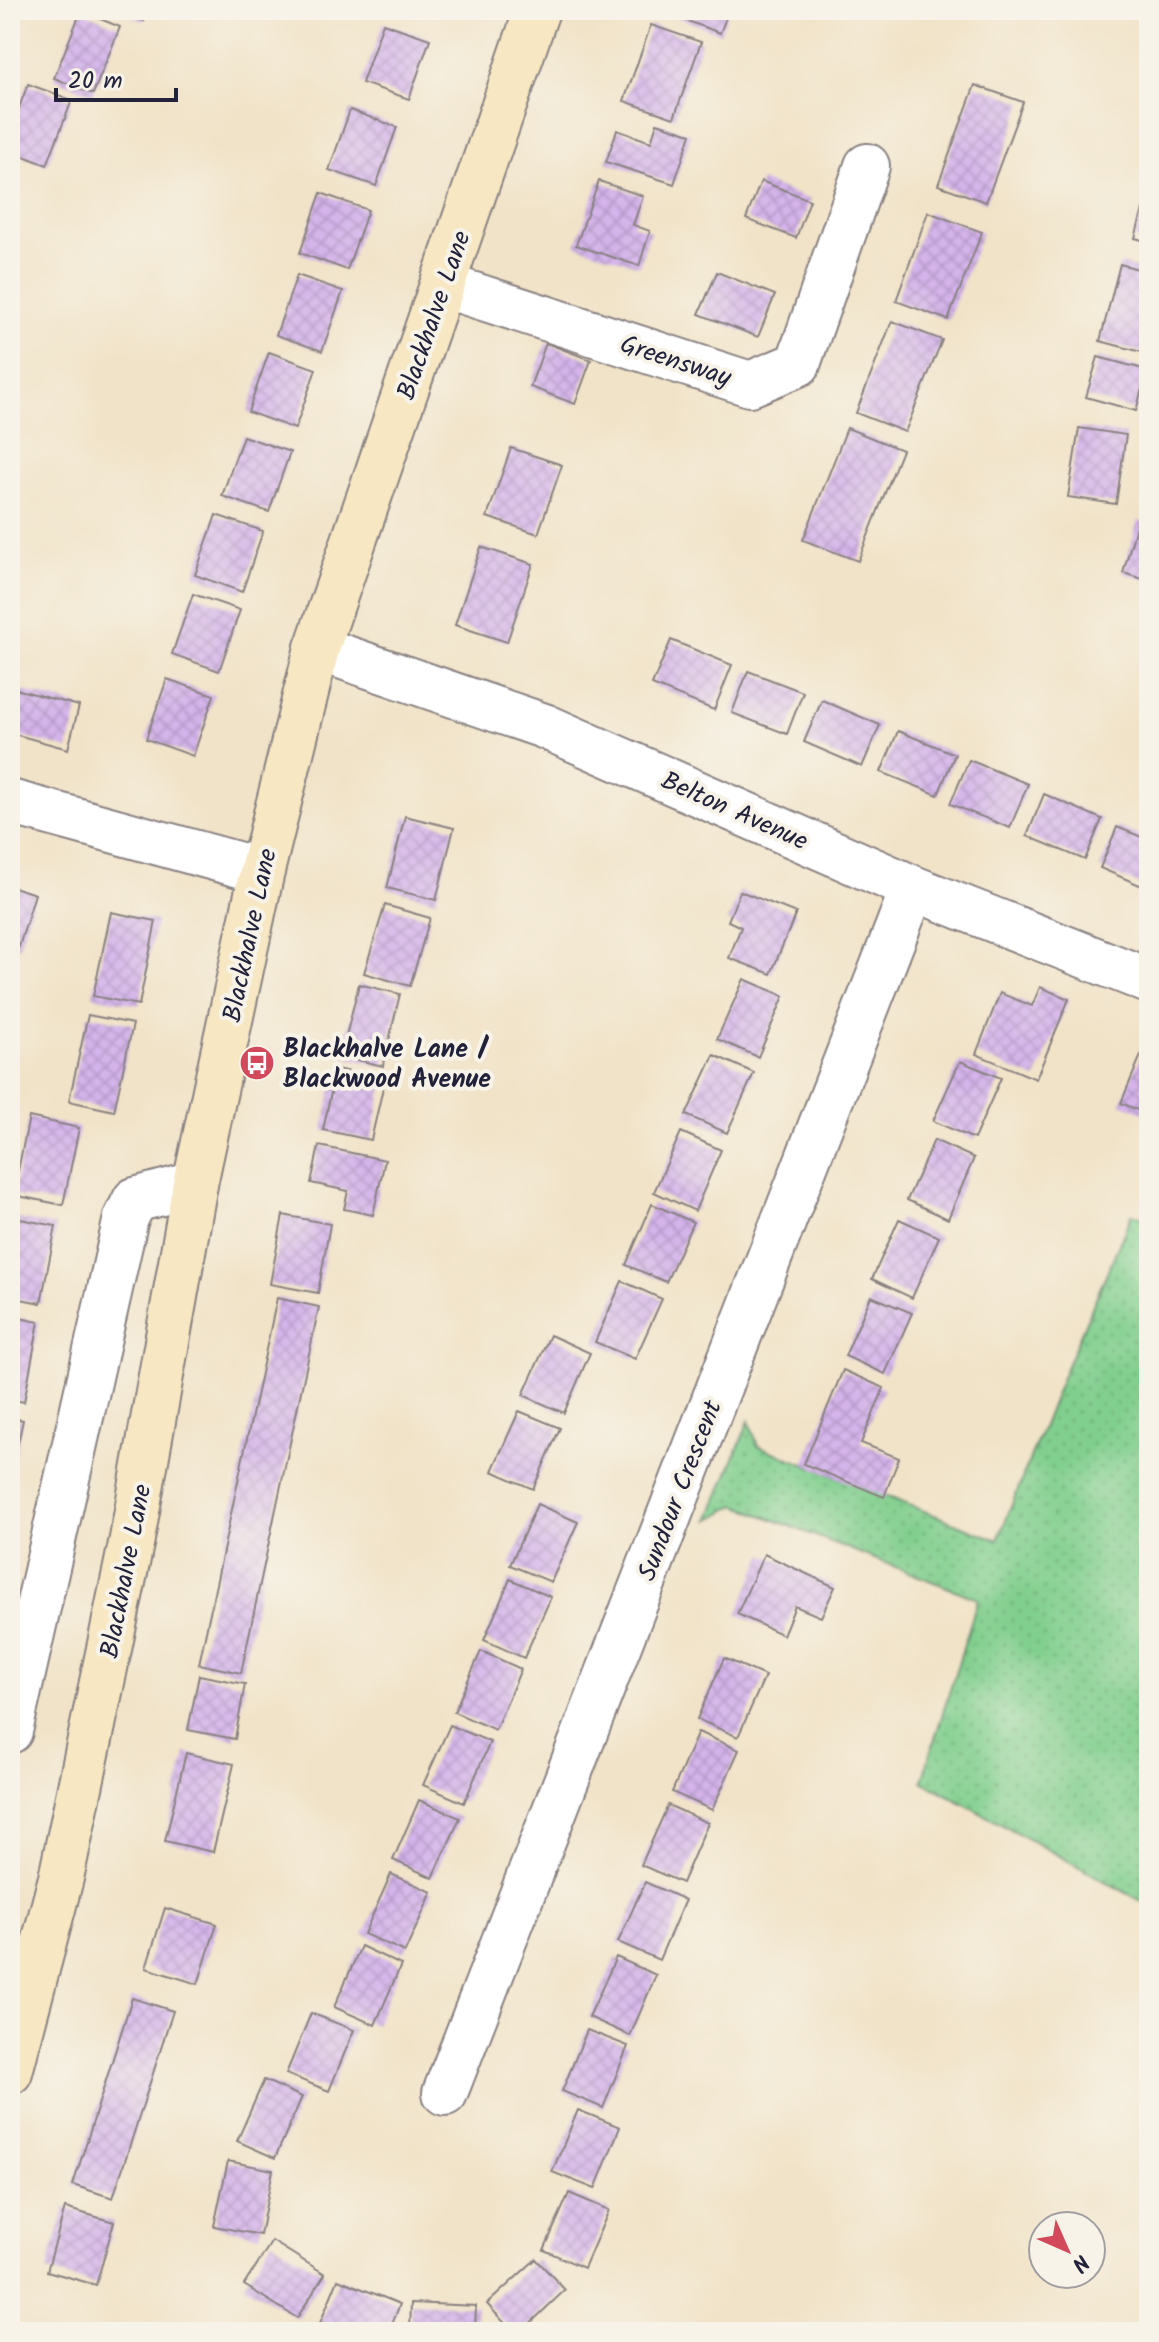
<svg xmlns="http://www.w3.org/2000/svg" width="1159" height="2342" font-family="Kalam,sans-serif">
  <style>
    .green { fill: url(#green-dots); stroke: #527864; stroke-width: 2 }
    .building { fill: url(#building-cross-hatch) }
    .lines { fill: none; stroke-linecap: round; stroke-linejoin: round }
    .street-casing { stroke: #8a8282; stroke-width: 48 }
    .secondary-casing { stroke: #8a8282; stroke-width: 48 }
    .street { stroke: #fff; stroke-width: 44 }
    .secondary { stroke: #f7e8c3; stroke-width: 44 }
    .labels { text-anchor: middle; stroke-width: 8; stroke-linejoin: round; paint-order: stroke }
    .street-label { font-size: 26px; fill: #22223b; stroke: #f7f3e8 }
    .poi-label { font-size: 26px; font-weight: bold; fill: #22223b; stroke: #f7f3e8; text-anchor: start }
  </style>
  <defs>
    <pattern id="green-dots" width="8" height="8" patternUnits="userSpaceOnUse" patternTransform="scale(2)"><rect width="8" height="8" fill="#81cf8e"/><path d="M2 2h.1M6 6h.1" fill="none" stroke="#6fb17b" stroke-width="1.8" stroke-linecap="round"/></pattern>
    <pattern id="building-cross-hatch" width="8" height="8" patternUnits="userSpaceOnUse" patternTransform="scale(2)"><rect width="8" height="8" fill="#d4b4ea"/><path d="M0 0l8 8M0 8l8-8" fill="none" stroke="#b69aca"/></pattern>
  </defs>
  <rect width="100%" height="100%" fill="#f7f3e8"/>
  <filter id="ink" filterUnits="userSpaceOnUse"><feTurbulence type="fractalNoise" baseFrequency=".0125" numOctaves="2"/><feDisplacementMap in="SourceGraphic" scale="16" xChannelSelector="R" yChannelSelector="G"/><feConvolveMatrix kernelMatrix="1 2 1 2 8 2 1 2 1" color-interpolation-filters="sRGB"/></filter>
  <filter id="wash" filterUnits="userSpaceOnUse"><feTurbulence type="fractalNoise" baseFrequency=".006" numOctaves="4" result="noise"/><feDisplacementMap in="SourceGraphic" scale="32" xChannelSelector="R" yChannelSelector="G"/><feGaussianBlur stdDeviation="1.8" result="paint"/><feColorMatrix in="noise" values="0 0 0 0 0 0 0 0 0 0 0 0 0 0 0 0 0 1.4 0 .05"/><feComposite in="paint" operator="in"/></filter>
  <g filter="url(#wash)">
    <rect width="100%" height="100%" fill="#f1e3c8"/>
    <polygon class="green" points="1132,1214 1149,1220 1149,1905 922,1781 978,1599 736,1505 709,1520 749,1421 758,1446 998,1540 1063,1375"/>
    <g id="blocks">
      <g class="building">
        <polygon points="117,10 149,10 144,21"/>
        <polygon points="658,10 729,10 720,33"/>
        <polygon points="81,11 120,27 93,94 54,78"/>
        <polygon points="383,23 430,39 409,99 362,83"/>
        <polygon points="651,25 701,42 674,118 624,101"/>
        <polygon points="28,84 72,100 47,165 10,151 10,131"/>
        <polygon points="975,85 1023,102 986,202 938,185"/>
        <polygon points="350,110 397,127 376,186 329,170"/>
        <polygon points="657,123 691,134 674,184 606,162 617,130 651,142"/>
        <polygon points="10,165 19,169 10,191"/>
        <polygon points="599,181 643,196 633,225 650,231 639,266 576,245"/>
        <polygon points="761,181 810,200 796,238 746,219"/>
        <polygon points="1149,188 1149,242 1135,238"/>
        <polygon points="321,193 368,210 347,270 300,253"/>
        <polygon points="928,212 982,232 948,320 896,301"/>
        <polygon points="1120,264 1149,272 1149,354 1100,341"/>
        <polygon points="717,272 775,295 758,337 699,314"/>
        <polygon points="297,275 343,291 322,351 276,335"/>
        <polygon points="892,321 942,340 905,432 856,413"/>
        <polygon points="546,343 591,360 575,404 530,387"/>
        <polygon points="269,352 316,369 295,429 248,412"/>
        <polygon points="1098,357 1147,370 1136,411 1086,397"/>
        <polygon points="847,428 902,450 858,561 803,540"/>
        <polygon points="1079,428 1126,435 1116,504 1068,497"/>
        <polygon points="243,436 290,452 269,512 222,496"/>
        <polygon points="511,448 562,465 538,534 487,517"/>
        <polygon points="216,515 263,531 242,592 195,575"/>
        <polygon points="1138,520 1149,523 1149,581 1123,573"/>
        <polygon points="481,547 533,564 507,642 455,625"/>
        <polygon points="193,594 240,610 219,671 172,654"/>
        <polygon points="671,640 732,665 714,710 652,685"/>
        <polygon points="748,671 803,692 787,734 732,713"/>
        <polygon points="167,679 214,695 193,756 146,739"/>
        <polygon points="12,688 79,706 68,749 10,733"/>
        <polygon points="822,700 880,725 862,767 804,742"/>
        <polygon points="898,731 955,754 938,795 881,772"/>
        <polygon points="969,760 1028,784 1010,828 950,804"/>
        <polygon points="1044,794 1102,819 1085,860 1027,836"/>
        <polygon points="405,816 454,828 436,900 387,888"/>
        <polygon points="1117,827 1149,840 1149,889 1100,868"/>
        <polygon points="10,886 35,894 19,947 10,944"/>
        <polygon points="740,891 796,913 771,974 729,958 741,927 728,921"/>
        <polygon points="385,905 430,918 410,986 364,973"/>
        <polygon points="111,912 156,921 139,1005 93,996"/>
        <polygon points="744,979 784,996 758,1057 717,1039"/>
        <polygon points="359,984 400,994 383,1066 341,1056"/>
        <polygon points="1040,987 1069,999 1036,1079 976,1054 1000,993 1032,1006"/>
        <polygon points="88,1015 133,1024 114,1111 69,1101"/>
        <polygon points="714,1055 754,1073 727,1133 686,1115"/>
        <polygon points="1141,1055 1149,1059 1149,1115 1121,1103"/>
        <polygon points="960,1061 1001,1078 974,1139 933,1121"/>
        <polygon points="336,1069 385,1079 371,1140 323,1130"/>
        <polygon points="29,1117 79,1128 63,1205 13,1195"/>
        <polygon points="681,1132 721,1150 695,1211 654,1192"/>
        <polygon points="934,1140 974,1158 948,1219 907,1200"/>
        <polygon points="319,1146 385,1160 373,1215 344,1209 348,1191 311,1183"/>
        <polygon points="652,1204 693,1222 666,1282 626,1265"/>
        <polygon points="283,1215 330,1224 318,1293 270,1284"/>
        <polygon points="10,1217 56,1226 41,1303 10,1297"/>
        <polygon points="899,1219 939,1237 912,1298 872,1279"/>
        <polygon points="622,1281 662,1299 635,1359 595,1342"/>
        <polygon points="871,1296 912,1313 885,1374 845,1356"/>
        <polygon points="277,1298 319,1307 241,1673 199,1664"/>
        <polygon points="10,1316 39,1322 24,1402 10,1399"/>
        <polygon points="550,1335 590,1353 564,1413 523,1395"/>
        <polygon points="843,1370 884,1388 861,1443 899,1458 884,1497 804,1464"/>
        <polygon points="519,1411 560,1428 533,1489 492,1471"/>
        <polygon points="10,1417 23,1420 11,1475 10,1475"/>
        <polygon points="537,1504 578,1522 551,1582 510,1565"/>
        <polygon points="764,1554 835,1587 821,1617 795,1606 783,1635 737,1614"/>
        <polygon points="510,1579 551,1597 524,1658 484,1640"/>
        <polygon points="481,1651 521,1669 495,1730 454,1712"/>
        <polygon points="724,1658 765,1676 738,1737 697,1719"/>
        <polygon points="199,1675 245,1684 235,1739 188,1730"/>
        <polygon points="450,1725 490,1742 464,1803 423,1785"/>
        <polygon points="698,1732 739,1750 712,1810 672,1792"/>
        <polygon points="186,1753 234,1764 213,1852 165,1841"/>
        <polygon points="419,1800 460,1818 433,1878 393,1860"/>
        <polygon points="668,1805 708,1823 682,1883 641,1865"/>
        <polygon points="391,1874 432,1892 405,1952 364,1934"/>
        <polygon points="645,1882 685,1900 659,1960 618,1942"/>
        <polygon points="165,1908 217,1924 198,1984 146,1968"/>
        <polygon points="361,1946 401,1965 375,2025 334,2007"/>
        <polygon points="616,1957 656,1975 630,2036 589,2017"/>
        <polygon points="132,1998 173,2011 113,2198 73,2185"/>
        <polygon points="311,2013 354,2030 329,2091 286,2074"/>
        <polygon points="587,2030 628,2046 603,2108 562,2091"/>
        <polygon points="264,2080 302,2097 275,2158 237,2141"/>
        <polygon points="578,2110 620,2127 595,2189 552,2172"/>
        <polygon points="228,2161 273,2170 260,2235 214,2226"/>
        <polygon points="569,2193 609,2210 584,2268 544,2250"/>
        <polygon points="65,2208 114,2222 96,2285 47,2271"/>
        <polygon points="272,2241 325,2274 297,2318 244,2285"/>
        <polygon points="536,2259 565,2290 521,2332 513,2332 487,2304"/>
        <polygon points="338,2279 400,2304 389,2332 326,2332 318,2328"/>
        <polygon points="411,2303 476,2306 475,2332 410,2332"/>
      </g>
    </g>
  </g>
  <g filter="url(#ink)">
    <use href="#blocks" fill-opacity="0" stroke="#8a8282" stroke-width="2"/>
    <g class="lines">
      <defs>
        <g id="street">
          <polyline points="443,285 750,384 798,364 867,166"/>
          <polyline points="317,648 544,726 913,888 1149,981"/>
          <polyline points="10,802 262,871"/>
          <polyline points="10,1731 126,1218 135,1200 195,1184"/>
          <polyline points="445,2093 913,888"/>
        </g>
        <polyline id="secondary" points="10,2072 61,1878 132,1539 195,1184 262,871 317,648 537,10"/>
      </defs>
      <use href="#street" class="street-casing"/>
      <use href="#secondary" class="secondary-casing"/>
      <use href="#street" class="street"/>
      <use href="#secondary" class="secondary"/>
    </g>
  </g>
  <defs>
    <symbol id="bus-disc" viewBox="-11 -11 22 22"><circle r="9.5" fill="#d1495b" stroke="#f7f3e8"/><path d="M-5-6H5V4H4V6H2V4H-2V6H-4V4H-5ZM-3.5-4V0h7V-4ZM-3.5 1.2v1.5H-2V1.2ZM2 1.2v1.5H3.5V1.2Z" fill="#fff"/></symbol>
  </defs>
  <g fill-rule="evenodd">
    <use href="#bus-disc" x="237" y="1043" width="40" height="40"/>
  </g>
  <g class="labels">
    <g class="street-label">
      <text transform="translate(433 315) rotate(-71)" y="9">Blackhalve Lane</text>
      <text transform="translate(676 360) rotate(18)" y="9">Greensway</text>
      <text transform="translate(735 810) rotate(24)" y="9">Belton Avenue</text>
      <text transform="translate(249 935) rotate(-78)" y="9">Blackhalve Lane</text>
      <text transform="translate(679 1490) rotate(-69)" y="9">Sundour Crescent</text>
      <text transform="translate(125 1571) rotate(-79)" y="9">Blackhalve Lane</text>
    </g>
    <g class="poi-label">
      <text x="283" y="1057">Blackhalve Lane /<tspan x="283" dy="30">Blackwood Avenue</tspan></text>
    </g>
  </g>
  <rect width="1159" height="2342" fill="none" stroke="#f7f3e8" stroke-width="40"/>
  <g transform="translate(1067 2250) rotate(135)"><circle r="38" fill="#f7f3e8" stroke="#a29fa3" stroke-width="2"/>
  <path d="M0-6L14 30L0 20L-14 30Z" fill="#d1495b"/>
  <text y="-12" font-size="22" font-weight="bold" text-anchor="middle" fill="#22223b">N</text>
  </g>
  <path d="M56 88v12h120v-12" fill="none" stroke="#22223b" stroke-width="4"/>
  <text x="68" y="88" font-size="24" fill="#22223b" stroke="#f7f3e8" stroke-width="6" paint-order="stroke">20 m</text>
</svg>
